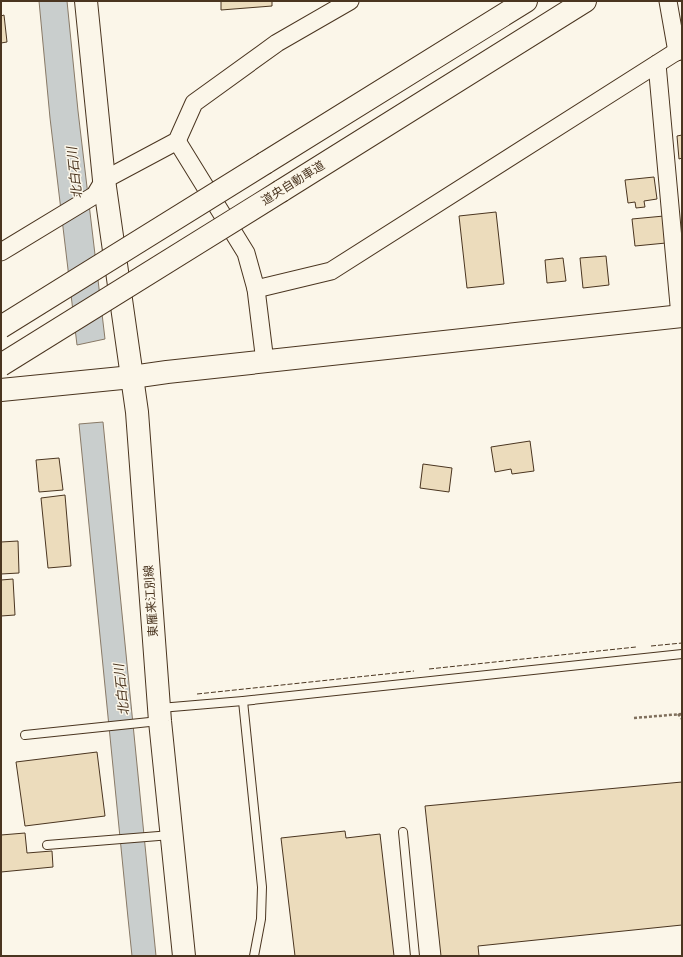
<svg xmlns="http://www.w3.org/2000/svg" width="683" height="957" font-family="'Open Sans','Noto Sans JP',sans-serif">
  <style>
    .water { fill: #c9cecd; stroke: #887966 }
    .building { fill: #ecdcbc; stroke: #4a3520 }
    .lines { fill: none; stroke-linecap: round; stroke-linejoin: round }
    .lane-casing { stroke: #4a3520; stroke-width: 10 }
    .street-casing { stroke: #4a3520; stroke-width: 19 }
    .secondary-casing { stroke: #4a3520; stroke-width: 24 }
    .highway-casing { stroke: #4a3520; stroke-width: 24 }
    .path { stroke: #7f6f5c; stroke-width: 2.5; stroke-dasharray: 3 2; stroke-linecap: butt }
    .lane { stroke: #fbf6e9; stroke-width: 8 }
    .street { stroke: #fbf6e9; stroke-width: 17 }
    .secondary { stroke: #fbf6e9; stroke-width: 22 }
    .highway { stroke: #fbf6e9; stroke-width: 22 }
    .highway-bridge-casing { stroke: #4a3520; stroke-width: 24; stroke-linecap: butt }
    .highway-bridge { stroke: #fbf6e9; stroke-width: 22 }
    .fence { stroke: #4a3520; stroke-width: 1; stroke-dasharray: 5 2; stroke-linecap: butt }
    .labels { text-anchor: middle; stroke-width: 3; stroke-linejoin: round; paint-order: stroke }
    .street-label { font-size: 12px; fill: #4a3520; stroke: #fbf6e9 }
    .water-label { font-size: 13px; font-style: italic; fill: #4a3520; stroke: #fbf6e9 }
  </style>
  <rect width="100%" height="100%" fill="#fbf6e9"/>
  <g class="water">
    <polygon points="39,1 67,1 78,111 105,339 77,345 50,118"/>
    <polygon points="103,422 156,956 132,956 128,918 79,424"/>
  </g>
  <g class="building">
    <polygon points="221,1 272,1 272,6 221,10"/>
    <polygon points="4,15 7,42 1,43 1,16"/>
    <polygon points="682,135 682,158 679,159 677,136"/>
    <polygon points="654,177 657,199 644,201 645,207 636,208 635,202 628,203 625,180"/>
    <polygon points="496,212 504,284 467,288 459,216"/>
    <polygon points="664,216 666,243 635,246 632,219"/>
    <polygon points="606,256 609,285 583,288 580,258"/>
    <polygon points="563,258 566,281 547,283 545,260"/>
    <polygon points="530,441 534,471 512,474 511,469 495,472 491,447"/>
    <polygon points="59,458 63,490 39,492 36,460"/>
    <polygon points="423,464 452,468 449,492 420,488"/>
    <polygon points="65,495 71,566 48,568 41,498"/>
    <polygon points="18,541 19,573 1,574 1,542"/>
    <polygon points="13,579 15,615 1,616 1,580"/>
    <polygon points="97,752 105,816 25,826 16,762"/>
    <polygon points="682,782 682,925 478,946 479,956 441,956 425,806"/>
    <polygon points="345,831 346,838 380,834 394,956 295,956 281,838"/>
    <polygon points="25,833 27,853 52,851 53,867 1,872 1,835"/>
  </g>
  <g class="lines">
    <defs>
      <g id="lane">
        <polyline points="243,701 262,887 261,919 254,956"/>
        <polyline points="160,708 243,701 682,654"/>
        <polyline points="25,735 159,721"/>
        <polyline points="403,832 415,956"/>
        <polyline points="47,845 171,835"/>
      </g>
      <g id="street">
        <polyline points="668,1 677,52"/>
        <polyline points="657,64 680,316"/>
        <polyline points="177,141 246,253 256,289 265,362"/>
        <polyline points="1,252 95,195 104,180 177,141 194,103 277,43 350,1"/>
        <polyline points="256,289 331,271 682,48"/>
      </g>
      <g id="secondary">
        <polyline points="86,1 104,180 137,412 160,721 184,956"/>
        <polyline points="1,390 132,377 167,372 682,316"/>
      </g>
      <g id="highway">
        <polyline points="265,163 526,1"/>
        <polyline points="281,191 585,1"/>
      </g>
    </defs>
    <use href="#lane" class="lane-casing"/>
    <use href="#street" class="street-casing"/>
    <use href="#secondary" class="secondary-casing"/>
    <use href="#highway" class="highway-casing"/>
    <g class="path">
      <polyline points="678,714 682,719"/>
      <polyline points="634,718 682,714"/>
    </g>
    <use href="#lane" class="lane"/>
    <use href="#street" class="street"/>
    <use href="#secondary" class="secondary"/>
    <use href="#highway" class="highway"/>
    <defs>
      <g id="highway-bridge">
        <polyline points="1,327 265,163"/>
        <polyline points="1,365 281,191"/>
      </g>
    </defs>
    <use href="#highway-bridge" class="highway-bridge-casing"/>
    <use href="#highway-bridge" class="highway-bridge"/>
    <g class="fence">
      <polyline points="651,646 682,643"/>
      <polyline points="429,669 636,647"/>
      <polyline points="197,694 414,671"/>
    </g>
  </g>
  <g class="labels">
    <g class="street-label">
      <text transform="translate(293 183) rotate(-32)" y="4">道央自動車道</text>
      <text transform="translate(151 601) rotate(-94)" y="4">東雁来江別線</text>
    </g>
    <g class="water-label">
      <text transform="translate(74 173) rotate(-96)" y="5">北白石川</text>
      <text transform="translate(121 690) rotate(-96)" y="5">北白石川</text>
    </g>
  </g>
  <rect width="683" height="957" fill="none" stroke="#4a3520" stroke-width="4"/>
</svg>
